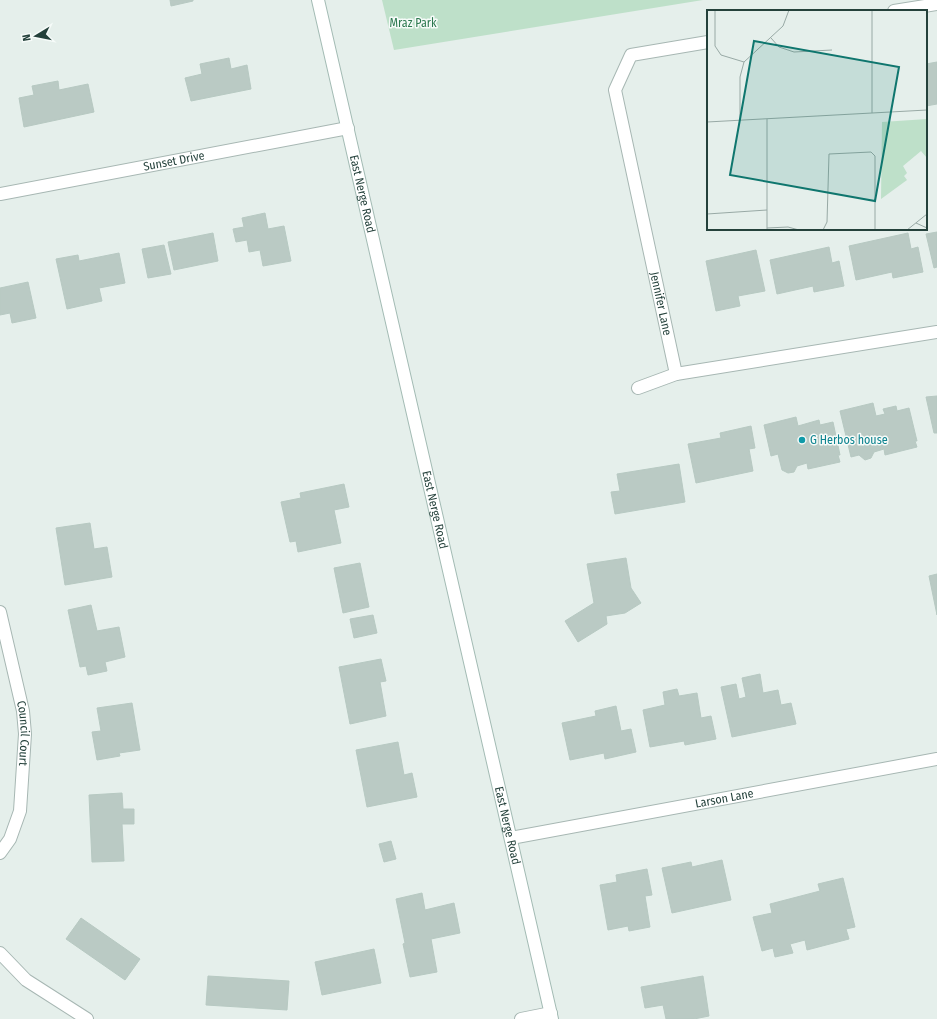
<svg xmlns="http://www.w3.org/2000/svg" width="937" height="1019" font-family="'Fira Sans Condensed',sans-serif">
  <style>
    .green { fill: #bee0c9 }
    .building { fill: #bacac4; stroke: #b7c9c2 }
    .lines { fill: none; stroke-linecap: round; stroke-linejoin: round }
    .street-casing { stroke: #a7b7b3; stroke-width: 14 }
    .secondary-casing { stroke: #a3bbb4; stroke-width: 14 }
    .street { stroke: #fff; stroke-width: 12 }
    .secondary { stroke: #fff; stroke-width: 12 }
    .culture-dot { fill: #0f9aa8; stroke: #f6fbf9; stroke-width: 1.5 }
    .labels { text-anchor: middle; stroke-width: 3; stroke-linejoin: round; paint-order: stroke }
    .park-label { font-size: 12px; fill: #2c794f; stroke: #f6fbf9 }
    .street-label { font-size: 12px; fill: #24413b; stroke: #f6fbf9 }
    .culture-label { font-size: 12px; fill: #0d838f; stroke: #f6fbf9; text-anchor: start }
    .inset-road { fill: none; stroke: #98a9a5; stroke-width: 1 }
    .view { fill: #0f766e; fill-opacity: 0.15; stroke: #0f766e; stroke-width: 2 }
    .inset-edge { fill: none; stroke: #24413b; stroke-width: 2 }
  </style>
  <rect width="100%" height="100%" fill="#e5efeb"/>
  <polygon class="green" points="382,0 703,0 394,50"/>
  <g class="building">
    <polygon points="170,0 193,0 193,1 171,6"/>
    <polygon points="229,58 231,69 247,65 251,89 191,101 185,78 202,74 200,64"/>
    <polygon points="937,62 937,104 926,106 926,64"/>
    <polygon points="58,81 59,90 88,84 94,112 24,127 19,98 34,95 32,86"/>
    <polygon points="265,213 268,229 284,226 291,261 263,266 260,250 249,252 247,240 236,242 233,229 244,227 242,218"/>
    <polygon points="937,232 937,267 934,268 926,234"/>
    <polygon points="213,233 218,261 174,270 168,242"/>
    <polygon points="908,233 911,249 918,247 923,272 893,278 892,272 856,280 849,246"/>
    <polygon points="164,245 171,274 148,278 142,249"/>
    <polygon points="829,247 832,263 839,261 844,286 814,292 813,286 777,294 770,260"/>
    <polygon points="756,250 765,291 738,296 740,306 716,311 706,261"/>
    <polygon points="119,253 125,283 99,288 102,301 67,309 56,259 78,255 79,261"/>
    <polygon points="28,282 36,318 12,323 10,313 0,315 0,288"/>
    <polygon points="937,396 937,433 934,433 926,397"/>
    <polygon points="873,403 876,416 885,414 883,409 896,406 897,411 909,408 917,441 915,441 917,447 885,455 884,449 874,452 871,458 865,460 859,455 851,457 840,411"/>
    <polygon points="796,417 798,426 819,420 820,425 833,422 840,455 838,455 840,462 808,469 807,463 797,466 794,472 788,473 782,470 778,454 771,456 764,425"/>
    <polygon points="751,426 755,448 749,449 753,471 696,483 688,444 721,438 720,433"/>
    <polygon points="679,464 685,502 615,514 611,492 620,491 617,474"/>
    <polygon points="344,484 349,507 334,510 341,543 298,552 296,541 290,542 281,502 301,498 300,493"/>
    <polygon points="90,523 94,549 107,547 112,577 65,585 56,528"/>
    <polygon points="626,558 631,588 641,603 625,613 606,616 607,624 578,642 565,621 594,603 587,564"/>
    <polygon points="360,563 369,607 343,613 334,568"/>
    <polygon points="937,574 937,615 929,576"/>
    <polygon points="91,605 97,631 119,627 125,657 105,662 107,671 88,675 86,666 80,667 68,610"/>
    <polygon points="373,615 377,633 354,638 350,619"/>
    <polygon points="381,659 386,681 380,682 386,716 350,724 339,667"/>
    <polygon points="760,674 763,693 778,690 781,705 791,703 796,724 732,737 721,687 736,684 739,699 746,697 742,678"/>
    <polygon points="677,689 679,696 697,693 701,718 711,716 716,739 685,745 684,741 650,747 643,710 665,705 663,692"/>
    <polygon points="132,703 140,750 119,753 120,756 97,760 92,732 101,731 97,708"/>
    <polygon points="616,706 621,731 631,729 636,752 605,759 604,753 570,760 562,723 596,716 595,711"/>
    <polygon points="398,742 404,775 412,773 417,797 367,807 356,750"/>
    <polygon points="122,793 123,809 134,809 134,824 122,824 124,861 92,862 89,795"/>
    <polygon points="391,841 396,859 384,862 379,844"/>
    <polygon points="722,860 731,900 672,913 662,868 691,862 692,867"/>
    <polygon points="647,869 652,895 645,896 650,927 629,931 628,926 608,930 600,885 617,882 616,875"/>
    <polygon points="843,878 855,927 846,929 849,939 807,950 805,940 790,944 793,953 775,957 773,948 762,951 753,917 772,913 770,904 820,891 818,884"/>
    <polygon points="422,893 425,910 454,903 460,933 431,939 437,972 410,977 403,944 405,943 396,899"/>
    <polygon points="81,918 140,959 125,980 66,939"/>
    <polygon points="374,949 381,983 322,995 315,962"/>
    <polygon points="208,976 289,981 287,1010 206,1005"/>
    <polygon points="703,976 709,1016 694,1019 666,1019 663,1005 645,1008 641,987"/>
  </g>
  <g class="lines">
    <defs>
      <g id="street">
        <polyline points="894,11 937,4"/>
        <path id="s1" d="M708 42 631 55 615 90 676 374 937 332"/>
        <path id="s2" d="M0 194 348 128"/>
        <polyline points="638,388 676,374"/>
        <path id="s3" d="M0 612 23 711 25 734 20 811 10 839 0 853"/>
        <path id="s4" d="M511 838 937 759"/>
        <polyline points="0,953 26,980 87,1019"/>
        <polyline points="521,1019 551,1013"/>
      </g>
      <g id="secondary">
        <path id="s5" d="M318 0 552 1019"/>
      </g>
    </defs>
    <use href="#street" class="street-casing"/>
    <use href="#secondary" class="secondary-casing"/>
    <use href="#street" class="street"/>
    <use href="#secondary" class="secondary"/>
  </g>
  <circle class="culture-dot" cx="802" cy="440" r="4"/>
  <g class="labels">
    <g class="park-label">
      <text x="413" y="27">Mraz Park</text>
    </g>
    <g class="street-label">
      <text dy="4" stroke="none"><textPath href="#s2" startOffset="177">Sunset Drive</textPath></text>
      <text dy="4" stroke="none"><textPath href="#s5" startOffset="199">East Nerge Road</textPath></text>
      <text dy="4" stroke="none"><textPath href="#s1" startOffset="335">Jennifer Lane</textPath></text>
      <text dy="4" stroke="none"><textPath href="#s5" startOffset="523">East Nerge Road</textPath></text>
      <text dy="4" stroke="none"><textPath href="#s3" startOffset="124">Council Court</textPath></text>
      <text dy="4" stroke="none"><textPath href="#s4" startOffset="217">Larson Lane</textPath></text>
      <text dy="4" stroke="none"><textPath href="#s5" startOffset="847">East Nerge Road</textPath></text>
    </g>
    <g class="culture-label">
      <text x="810" y="444">G Herbos house</text>
    </g>
  </g>
  <g transform="translate(707 10)">
    <rect width="220" height="220" fill="#e5efeb"/>
    <path d="M220 109V148L214 141 196 156 200 163 197 166 200 170 174 189 175 112Z" fill="#bee0c9"/>
    <path class="inset-road" d="M8 0V36L14 45 37 52M64 28 72 37 87 42 125 40M165 103V0M60 109V220M33 110V67L37 52 76 16 82 0M0 112 220 100M0 204 60 200M209 213 220 218M60 218 81 217 92 220M116 220 120 212 122 144 164 142 168 146V220M200 220 220 204"/>
    <path class="view" d="M47 31 192 57 168 191 23 165Z"/>
    <rect width="220" height="220" class="inset-edge"/>
  </g>
  <g transform="translate(36 36) rotate(260)" stroke="#f6fbf9" stroke-width="3" paint-order="stroke">
  <path d="M0-3L7 15L0 10L-7 15Z" fill="#24413b"/>
  <text y="-6" font-size="11" font-weight="bold" text-anchor="middle" fill="#24413b">N</text>
  </g>
</svg>
